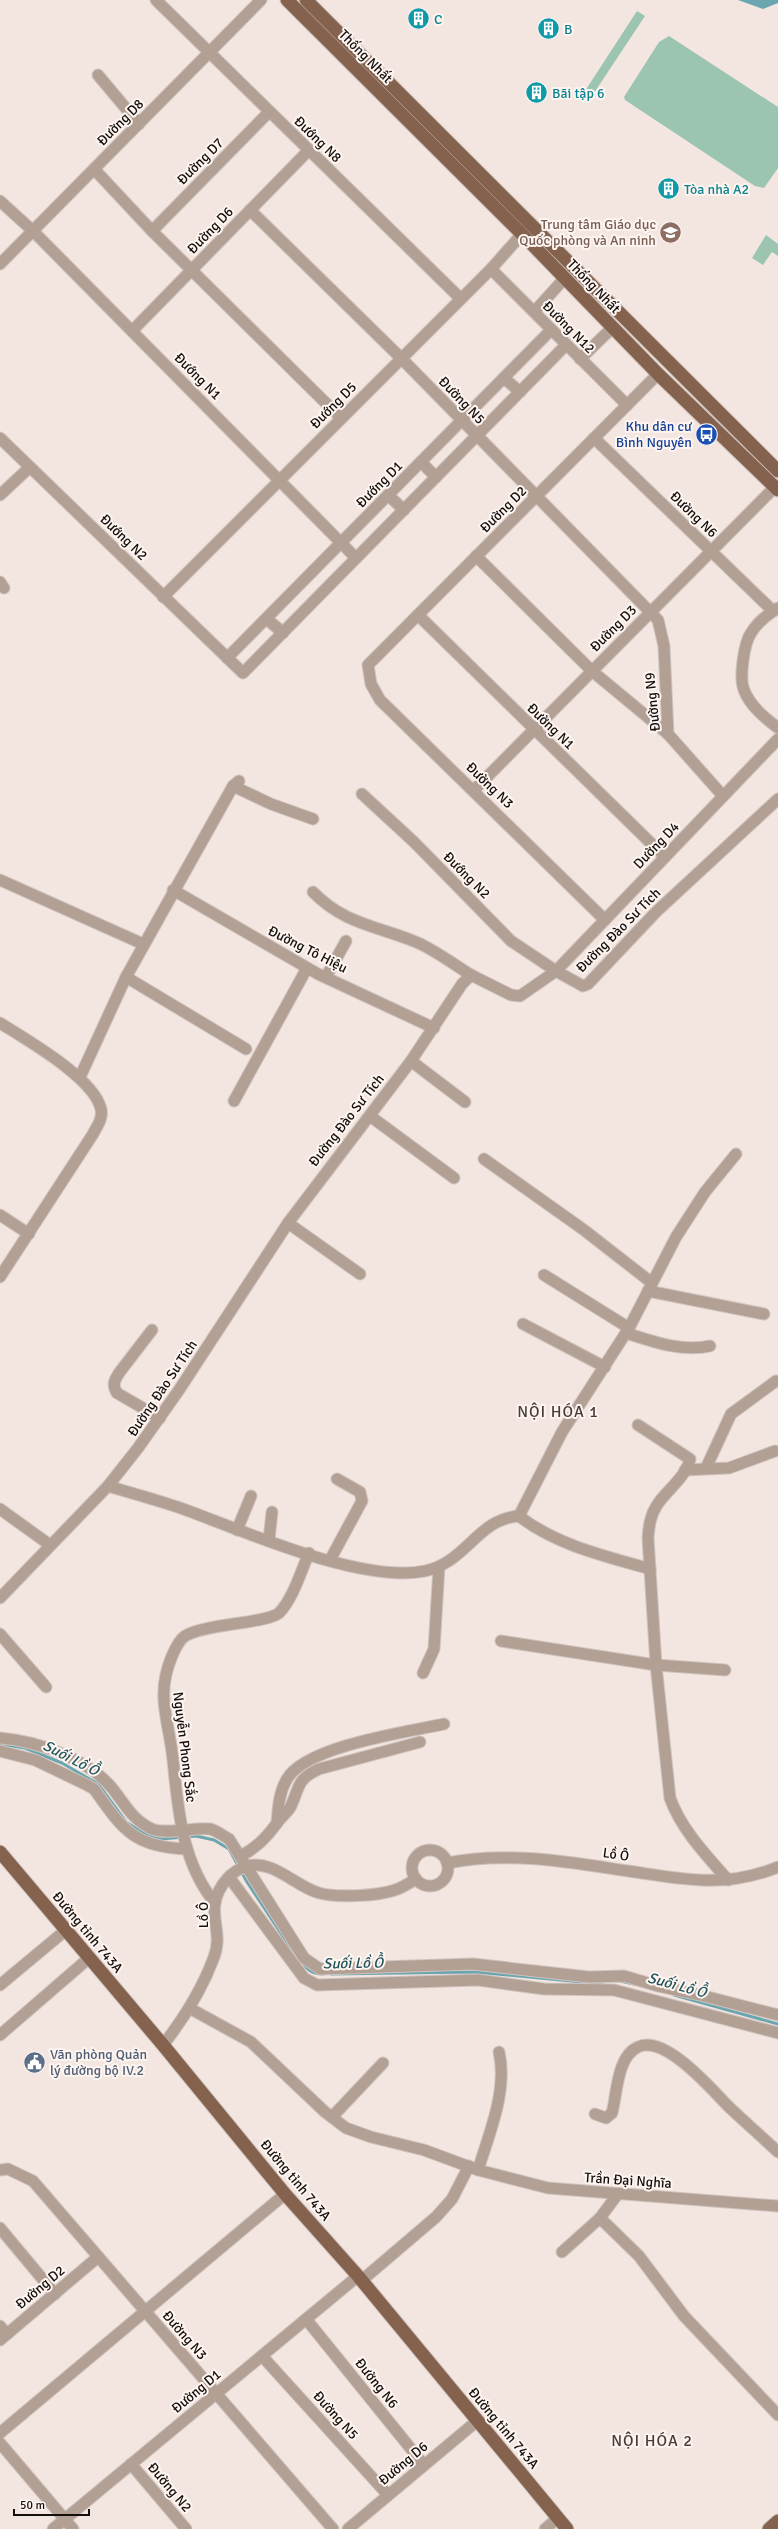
<svg xmlns="http://www.w3.org/2000/svg" width="778" height="2529" font-family="Signika,sans-serif">
  <style>
    .green { fill: #9bc5b1 }
    .water { fill: #6ba6b0 }
    .lines { fill: none; stroke-linecap: round; stroke-linejoin: round }
    .stream { stroke: #6ba6b0; stroke-width: 3 }
    .minor-casing { stroke: #cfc4bf; stroke-width: 13 }
    .major-casing { stroke: #cfc4bf; stroke-width: 15 }
    .minor { stroke: #b3a094; stroke-width: 11 }
    .major { stroke: #84624e; stroke-width: 13 }
    .labels { text-anchor: middle; stroke-width: 4; stroke-linejoin: round; paint-order: stroke }
    .culture-label { font-size: 14px; fill: #0d838f; stroke: #fef4f0; text-anchor: start }
    .street-label { font-size: 14px; fill: #130f0d; stroke: #fef4f0 }
    .education-label { font-size: 14px; fill: #785e54; stroke: #fef4f0; text-anchor: end }
    .transit-label { font-size: 14px; fill: #164399; stroke: #fef4f0; text-anchor: end }
    .service-label { font-size: 14px; fill: #4e5e75; stroke: #fef4f0; text-anchor: start }
    .water-label { font-size: 15px; font-style: italic; fill: #22565d; stroke: #fef4f0 }
    .quarter-label { font-size: 16px; letter-spacing: 1px; fill: #473d38; stroke: #fef4f0 }
  </style>
  <rect width="100%" height="100%" fill="#f3e6e1"/>
  <g class="green">
    <polygon points="637,11 645,16 592,96 585,91"/>
    <polygon points="669,36 778,107 778,168 764,188 755,186 625,100 624,97 659,42"/>
    <polygon points="766,235 778,244 778,256 772,252 763,265 752,258"/>
  </g>
  <polygon class="water" points="738,0 778,0 778,3 763,9"/>
  <g class="lines">
    <g class="stream">
      <polyline points="0,1744 25,1748 62,1763 98,1784 126,1822 143,1833 161,1839 196,1836 214,1840 229,1849 247,1882 294,1953"/>
      <path d="M302 1962C308 1970 312 1974 323 1974"/>
      <polyline points="331,1974 475,1972 592,1983 604,1982"/>
      <polyline points="620,1981 634,1984"/>
      <polyline points="674,1995 778,2024"/>
    </g>
    <defs>
      <g id="minor">
        <polyline points="156,0 460,298"/>
        <polyline points="98,75 139,124"/>
        <polyline points="94,169 152,231 341,418"/>
        <polyline points="0,201 33,231 356,558"/>
        <polyline points="250,210 401,358 658,620 664,646 668,734 723,796"/>
        <polyline points="152,231 269,112"/>
        <polyline points="0,264 261,0"/>
        <polyline points="491,269 627,405"/>
        <polyline points="534,312 564,279"/>
        <polyline points="132,331 309,150"/>
        <polyline points="580,359 612,328"/>
        <polyline points="504,378 520,392"/>
        <polyline points="0,438 243,673 566,345"/>
        <polyline points="594,438 773,611"/>
        <polyline points="421,462 436,477"/>
        <polyline points="0,495 30,467"/>
        <polyline points="388,495 404,510"/>
        <polyline points="476,556 592,671 668,734"/>
        <polyline points="0,582 4,588"/>
        <polyline points="163,597 491,269 522,234"/>
        <path d="M778 608C768 614 757 623 751 633 744 643 739 678 744 690 750 706 765 718 778 728"/>
        <polyline points="418,615 665,857"/>
        <polyline points="267,619 283,633"/>
        <polyline points="227,658 551,330"/>
        <polyline points="233,786 271,804 313,819"/>
        <polyline points="474,790 775,487"/>
        <polyline points="362,794 414,842 511,941 556,971 778,739"/>
        <polyline points="0,880 143,944"/>
        <polyline points="173,890 318,974 434,1028"/>
        <path d="M313 892C344 924 377 926 416 942 435 950 453 964 471 975"/>
        <polyline points="605,920 380,700 371,684 368,665 658,374"/>
        <polyline points="126,977 246,1049"/>
        <polyline points="326,977 346,941"/>
        <path d="M0 1023C27 1040 94 1078 101 1109 103 1119 97 1126 93 1134L0 1277"/>
        <polyline points="411,1061 465,1102"/>
        <polyline points="80,1077 126,977 233,786 239,781"/>
        <polyline points="234,1101 307,968"/>
        <polyline points="370,1116 454,1178"/>
        <polyline points="484,1159 584,1230 652,1283"/>
        <polyline points="0,1215 29,1234"/>
        <polyline points="288,1223 360,1274"/>
        <polyline points="544,1275 629,1328"/>
        <polyline points="648,1291 764,1314"/>
        <polyline points="523,1324 605,1367"/>
        <path d="M152 1330 119 1373C114 1381 112 1385 117 1393L160 1418"/>
        <path d="M626 1333C654 1342 681 1352 710 1346"/>
        <path d="M638 1425 690 1459C687 1476 666 1491 657 1505 650 1516 649 1526 648 1538L656 1665 670 1798C681 1829 706 1855 728 1880"/>
        <polyline points="706,1468 731,1414 776,1381"/>
        <polyline points="685,1470 729,1468 775,1451"/>
        <path d="M108 1486C134 1494 161 1501 186 1510 246 1532 363 1584 425 1571 467 1562 477 1519 519 1516"/>
        <polyline points="0,1509 50,1545"/>
        <polyline points="237,1530 251,1496"/>
        <polyline points="269,1540 272,1512"/>
        <polyline points="330,1560 362,1501 360,1492 337,1479"/>
        <path d="M650 1569C605 1556 556 1545 519 1516L562 1432 629 1328 676 1237 705 1192 736 1154"/>
        <polyline points="0,1598 108,1486 138,1448 179,1390 288,1223 411,1061 462,984 471,975 511,995 520,996 556,971 583,986 588,984 656,912 778,799"/>
        <polyline points="0,1634 46,1687"/>
        <polyline points="501,1641 656,1665 725,1670"/>
        <polyline points="423,1673 434,1649 439,1567"/>
        <path d="M0 1738C37 1741 88 1759 112 1788 125 1804 132 1820 152 1829 166 1835 194 1827 210 1829 216 1830 223 1836 229 1839L304 1958 320 1969 473 1964 589 1977 624 1976 658 1986 700 1995 778 2015"/>
        <path d="M0 1751 35 1760 87 1785 94 1789C123 1830 134 1847 187 1849"/>
        <path d="M277 1823C278 1809 279 1792 287 1779 306 1746 407 1732 444 1724"/>
        <circle cx="430" cy="1868" r="18"/>
        <path d="M241 1856C257 1847 266 1838 277 1823 281 1817 288 1812 291 1806 300 1786 297 1779 319 1769L420 1742"/>
        <path d="M447 1863C508 1851 568 1862 628 1871 683 1879 724 1889 778 1867"/>
        <polyline points="229,1877 304,1978 317,1985 478,1980 544,1989 614,1990 778,2033"/>
        <path d="M215 1903C182 1863 178 1810 173 1760 169 1720 155 1696 172 1656 175 1649 179 1640 185 1636 204 1624 268 1623 279 1613 293 1599 301 1571 309 1553"/>
        <polyline points="0,1985 66,1930"/>
        <polyline points="191,2009 251,2042 325,2112 346,2128 371,2137 424,2150 478,2170 548,2188 778,2206"/>
        <polyline points="0,2035 89,1958"/>
        <path d="M163 2045C185 2017 202 1990 214 1957 222 1936 212 1922 215 1903 218 1886 232 1870 247 1866 273 1859 296 1887 319 1893 337 1898 377 1896 395 1890 402 1888 409 1883 416 1879"/>
        <path d="M595 2114 606 2118 612 2113C617 2094 617 2056 638 2047 665 2034 712 2090 729 2107 745 2122 762 2137 778 2152"/>
        <polyline points="332,2117 383,2063"/>
        <polyline points="0,2170 8,2169 33,2181 333,2529"/>
        <path d="M478 2170C489 2134 508 2090 499 2052"/>
        <polyline points="617,2195 600,2218 639,2256 684,2316 778,2415"/>
        <polyline points="0,2228 55,2294"/>
        <polyline points="562,2252 600,2218"/>
        <polyline points="361,2281 436,2217 452,2199 469,2166"/>
        <polyline points="306,2319 424,2465"/>
        <polyline points="0,2326 7,2334"/>
        <polyline points="0,2340 98,2257"/>
        <polyline points="262,2356 388,2495"/>
        <polyline points="0,2433 285,2194"/>
        <polyline points="0,2443 73,2529"/>
        <polyline points="131,2464 186,2529"/>
        <polyline points="53,2529 358,2276"/>
        <polyline points="348,2529 477,2421"/>
        <polyline points="545,2529 558,2518"/>
      </g>
      <g id="major">
        <polyline points="287,0 522,234 658,374 778,490"/>
        <polyline points="306,0 778,471"/>
        <polyline points="0,1852 163,2045 285,2194 358,2276 567,2529"/>
        <polyline points="769,2529 778,2521"/>
      </g>
    </defs>
    <use href="#minor" class="minor-casing"/>
    <use href="#major" class="major-casing"/>
    <use href="#minor" class="minor"/>
    <use href="#major" class="major"/>
  </g>
  <defs>
    <symbol id="building-disc" viewBox="-11 -11 22 22"><circle r="9.5" fill="#0f9aa8" stroke="#fef4f0"/><path d="M-4-6H4V6H1V3H-1V6H-4ZM-2.5-4.3h1.7v1.8h-1.7ZM.8-4.3h1.7v1.8H.8ZM-2.5-1h1.7V.8h-1.7ZM.8-1h1.7V.8H.8Z" fill="#fff"/></symbol>
    <symbol id="school-disc" viewBox="-11 -11 22 22"><circle r="9.5" fill="#8d6e63" stroke="#fef4f0"/><path d="M0-5L7-2L0 1L-7-2ZM-4 1L0 2.5L4 1V4Q0 6-4 4Z" fill="#fff"/></symbol>
    <symbol id="bus-disc" viewBox="-11 -11 22 22"><circle r="9.5" fill="#1a4fb4" stroke="#fef4f0"/><path d="M-5-6H5V4H4V6H2V4H-2V6H-4V4H-5ZM-3.5-4V0h7V-4ZM-3.5 1.2v1.5H-2V1.2ZM2 1.2v1.5H3.5V1.2Z" fill="#fff"/></symbol>
    <symbol id="civic-disc" viewBox="-11 -11 22 22"><circle r="9.5" fill="#5c6f8a" stroke="#fef4f0"/><path d="M-.6-6.5H3V-4.5H.6V-3L4-1V1h2V6H-6V1h2V-1L-.6-3ZM-1.2 2.5V6h2.4V2.5Z" fill="#fff"/></symbol>
  </defs>
  <g fill-rule="evenodd">
    <use href="#building-disc" x="406" y="6" width="25" height="25"/>
    <use href="#building-disc" x="536" y="16" width="25" height="25"/>
    <use href="#building-disc" x="524" y="80" width="25" height="25"/>
    <use href="#building-disc" x="656" y="176" width="25" height="25"/>
    <use href="#school-disc" x="658" y="220" width="25" height="25"/>
    <use href="#bus-disc" x="694" y="422" width="25" height="25"/>
    <use href="#civic-disc" x="22" y="2050" width="25" height="25"/>
  </g>
  <g class="labels">
    <g class="culture-label">
      <text x="434" y="24">C</text>
      <text x="564" y="34">B</text>
      <text x="552" y="98">Bãi tập 6</text>
      <text x="684" y="194">Tòa nhà A2</text>
    </g>
    <g class="street-label">
      <text transform="translate(366 56) rotate(45)" y="5">Thống Nhất</text>
      <text transform="translate(120 122) rotate(-45)" y="5">Đường D8</text>
      <text transform="translate(318 139) rotate(44)" y="5">Đướng N8</text>
      <text transform="translate(200 161) rotate(-45)" y="5">Đường D7</text>
      <text transform="translate(210 230) rotate(-46)" y="5">Đường D6</text>
      <text transform="translate(594 286) rotate(46)" y="5">Thống Nhất</text>
      <text transform="translate(569 327) rotate(45)" y="5">Đường N12</text>
      <text transform="translate(198 376) rotate(45)" y="5">Đướng N1</text>
      <text transform="translate(462 400) rotate(46)" y="5">Đường N5</text>
      <text transform="translate(333 405) rotate(-45)" y="5">Đướng D5</text>
      <text transform="translate(379 484) rotate(-45)" y="5">Đướng D1</text>
      <text transform="translate(503 509) rotate(-45)" y="5">Đường D2</text>
      <text transform="translate(694 514) rotate(44)" y="5">Đường N6</text>
      <text transform="translate(124 537) rotate(44)" y="5">Đướng N2</text>
      <text transform="translate(613 628) rotate(-45)" y="5">Đường D3</text>
      <text transform="translate(652 702) rotate(-96)" y="5">Đường N9</text>
      <text transform="translate(551 726) rotate(44)" y="5">Đường N1</text>
      <text transform="translate(490 785) rotate(44)" y="5">Đường N3</text>
      <text transform="translate(656 845) rotate(-46)" y="5">Dường D4</text>
      <text transform="translate(467 875) rotate(45)" y="5">Đướng N2</text>
      <text transform="translate(618 930) rotate(-45)" y="5">Đường Đào Sư Tích</text>
      <text transform="translate(308 949) rotate(27)" y="5">Đường Tô Hiệu</text>
      <text transform="translate(346 1120) rotate(-52)" y="5">Đường Đào Sư Tích</text>
      <text transform="translate(162 1388) rotate(-56)" y="5">Đường Đào Sư Tích</text>
      <text transform="translate(185 1747) rotate(83)" y="5">Nguyễn Phong Sắc</text>
      <text transform="translate(616 1854) rotate(8)" y="5">Lồ Ô</text>
      <text transform="translate(203 1915) rotate(-90)" y="5">Lồ Ô</text>
      <text transform="translate(88 1932) rotate(50)" y="5">Đường tỉnh 743A</text>
      <text transform="translate(296 2180) rotate(50)" y="5">Đường tỉnh 743A</text>
      <text transform="translate(628 2180) rotate(4)" y="5">Trần Đại Nghĩa</text>
      <text transform="translate(40 2287) rotate(-40)" y="5">Đường D2</text>
      <text transform="translate(185 2335) rotate(49)" y="5">Đường N3</text>
      <text transform="translate(377 2383) rotate(51)" y="5">Đường N6</text>
      <text transform="translate(196 2391) rotate(-40)" y="5">Đường D1</text>
      <text transform="translate(336 2415) rotate(48)" y="5">Đường N5</text>
      <text transform="translate(504 2428) rotate(50)" y="5">Đường tỉnh 743A</text>
      <text transform="translate(403 2463) rotate(-40)" y="5">Đường D6</text>
      <text transform="translate(170 2487) rotate(50)" y="5">Đường N2</text>
    </g>
    <g class="education-label">
      <text x="656" y="229">Trung tâm Giáo dục<tspan x="656" dy="16">Quốc phòng và An ninh</tspan></text>
    </g>
    <g class="transit-label">
      <text x="692" y="431">Khu dân cư<tspan x="692" dy="16">Bình Nguyên</tspan></text>
    </g>
    <g class="service-label">
      <text x="50" y="2059">Văn phòng Quản<tspan x="50" dy="16">lý đường bộ IV.2</tspan></text>
    </g>
    <g class="water-label">
      <text transform="translate(71 1758) rotate(27)" y="5">Suối Lồ Ồ</text>
      <text transform="translate(353 1963) rotate(-1)" y="5">Suối Lồ Ồ</text>
      <text transform="translate(677 1985) rotate(15)" y="5">Suối Lồ Ồ</text>
    </g>
    <g class="quarter-label">
      <text x="558" y="1417">NỘI HÓA 1</text>
      <text x="652" y="2446">NỘI HÓA 2</text>
    </g>
  </g>
  <path d="M14 2509v6h75v-6" fill="none" stroke="#130f0d" stroke-width="2"/>
  <text x="20" y="2509" font-size="12" fill="#130f0d" stroke="#fef4f0" stroke-width="3" paint-order="stroke">50 m</text>
</svg>
